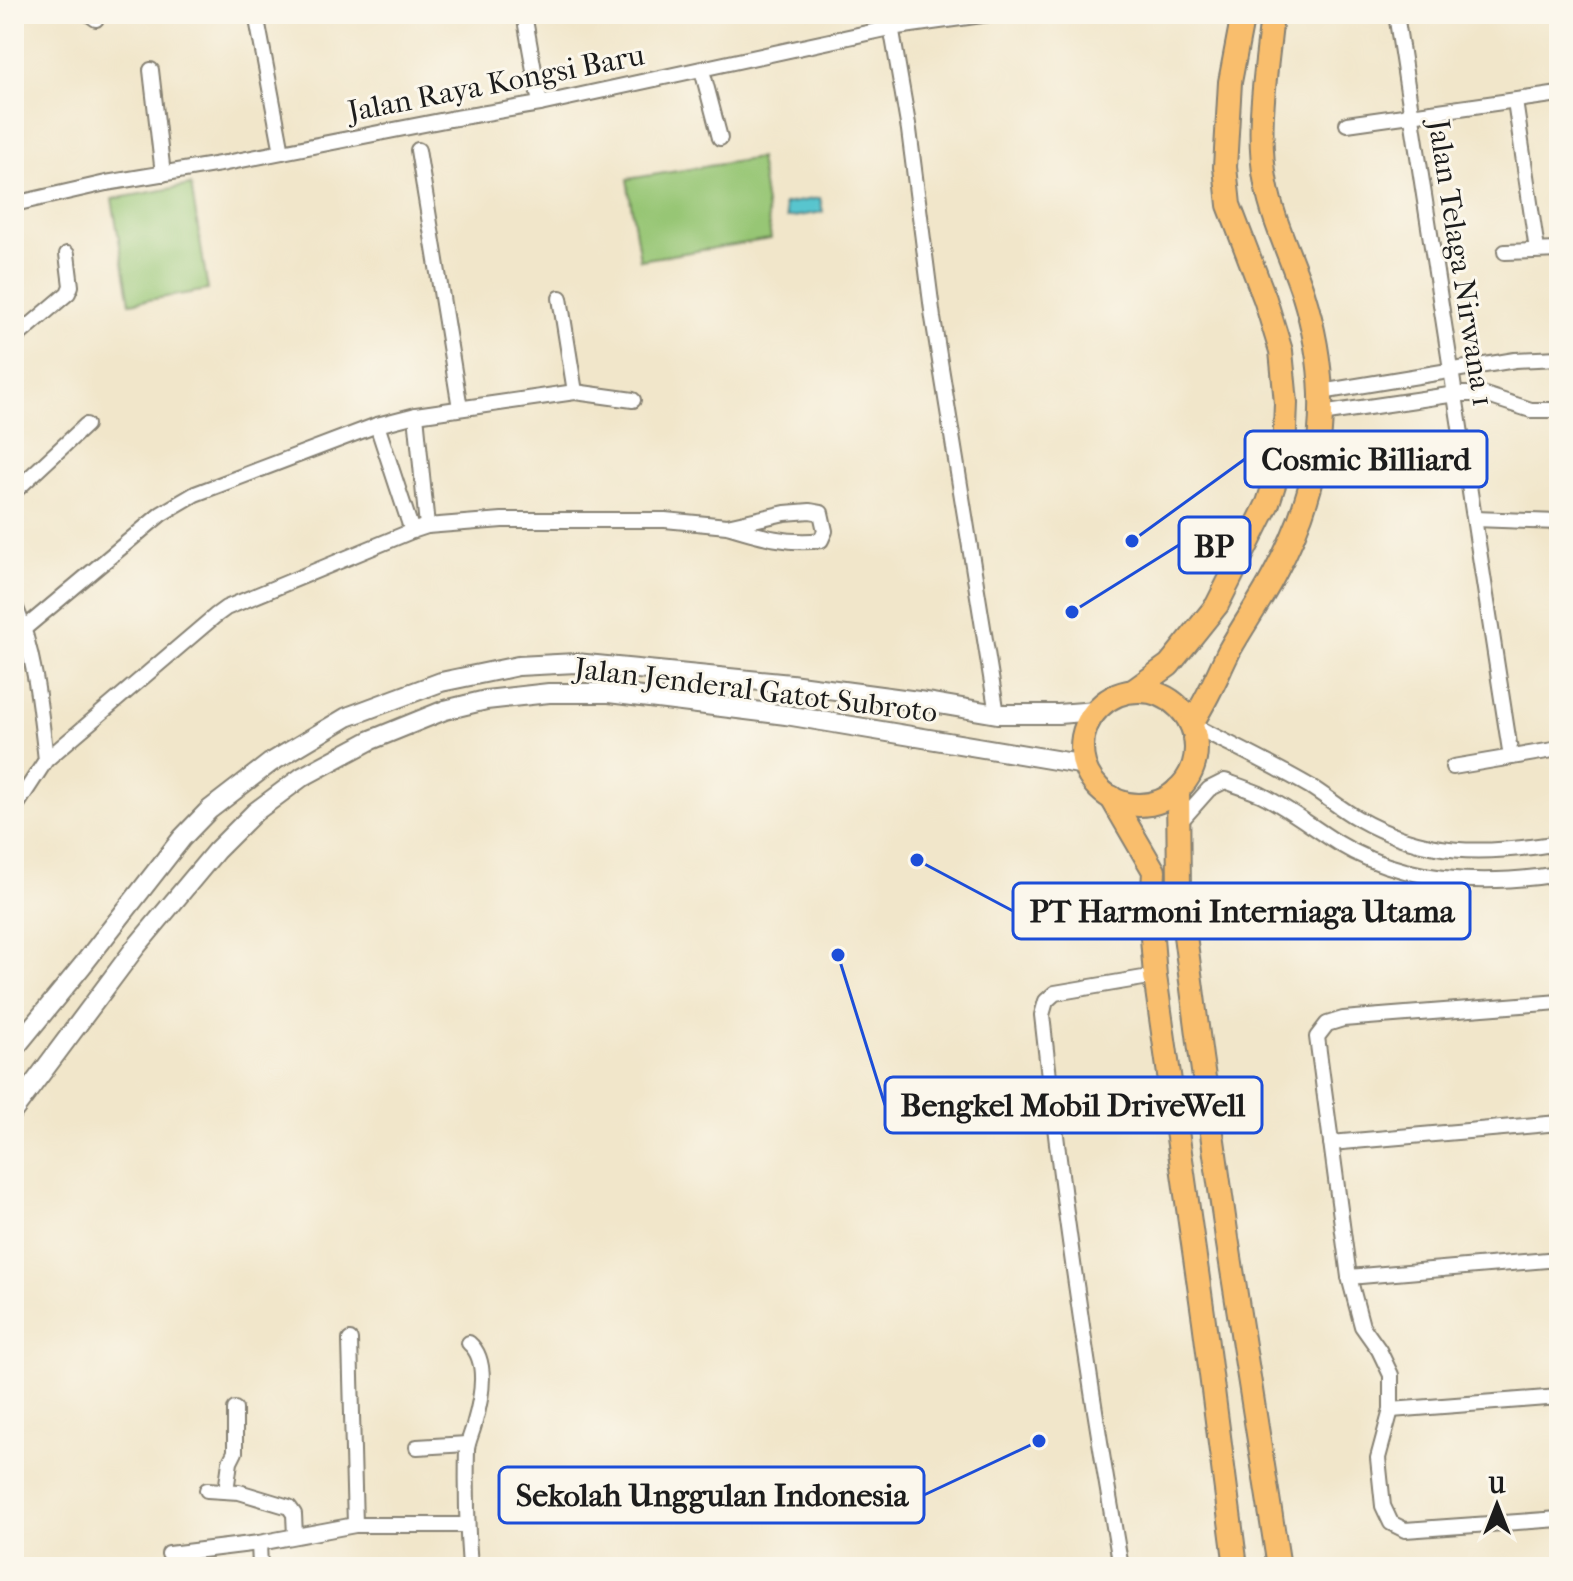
<svg xmlns="http://www.w3.org/2000/svg" width="1573" height="1581" font-family="'IM FELL French Canon',serif">
  <style>
    .green { fill: #97c674; stroke: #5a7148; stroke-width: 2 }
    .water { fill: #58c5ce; stroke: #3a7075; stroke-width: 2 }
    .lines { fill: none; stroke-linecap: round; stroke-linejoin: round }
    .minor-casing { stroke: #868173; stroke-width: 18 }
    .tertiary-casing { stroke: #868173; stroke-width: 22 }
    .primary-casing { stroke: #868173; stroke-width: 26 }
    .minor { stroke: #fff; stroke-width: 14 }
    .tertiary { stroke: #fff; stroke-width: 18 }
    .primary { stroke: #f9be6d; stroke-width: 22 }
    .labels { text-anchor: middle; stroke-width: 6; stroke-linejoin: round; paint-order: stroke }
    .street-label { font-size: 30px; fill: #1c1c1c; stroke: #fbf7ec }
    .leader { fill: none; stroke: #1d4ed8; stroke-width: 3 }
    .callout-dot { fill: #1d4ed8; stroke: #fbf7ec; stroke-width: 3 }
    .callout { fill: #fbf7ec; stroke: #1d4ed8; stroke-width: 3 }
    .callout-label { font-size: 32px; text-anchor: middle; font-weight: bold; fill: #1c1c1c }
  </style>
  <rect width="100%" height="100%" fill="#fbf7ec"/>
  <filter id="ink" filterUnits="userSpaceOnUse"><feTurbulence type="fractalNoise" baseFrequency=".0125" numOctaves="2"/><feDisplacementMap in="SourceGraphic" scale="16" xChannelSelector="R" yChannelSelector="G"/><feConvolveMatrix kernelMatrix="1 2 1 2 8 2 1 2 1" color-interpolation-filters="sRGB"/></filter>
  <filter id="wash" filterUnits="userSpaceOnUse"><feTurbulence type="fractalNoise" baseFrequency=".006" numOctaves="4" result="noise"/><feDisplacementMap in="SourceGraphic" scale="32" xChannelSelector="R" yChannelSelector="G"/><feGaussianBlur stdDeviation="1.8" result="paint"/><feColorMatrix in="noise" values="0 0 0 0 0 0 0 0 0 0 0 0 0 0 0 0 0 1.4 0 .05"/><feComposite in="paint" operator="in"/></filter>
  <g filter="url(#wash)">
    <rect width="100%" height="100%" fill="#f1e6ca"/>
    <g class="green">
      <polygon points="759,158 771,239 640,260 627,179"/>
      <polygon points="191,185 208,290 130,303 112,199"/>
    </g>
    <polygon class="water" points="820,198 823,212 787,218 784,204"/>
  </g>
  <g filter="url(#ink)">
    <g class="lines">
      <defs>
        <g id="minor">
          <polyline points="89,14 96,19"/>
          <polyline points="256,14 282,152"/>
          <polyline points="524,14 540,104"/>
          <polyline points="889,14 909,130 933,318 997,714"/>
          <polyline points="1396,14 1511,757"/>
          <polyline points="151,70 163,174"/>
          <polyline points="702,70 720,138"/>
          <polyline points="1515,101 1537,250"/>
          <polyline points="1347,124 1559,94"/>
          <polyline points="418,150 460,408"/>
          <polyline points="14,204 106,183 226,163 450,119 540,104 890,28 989,14"/>
          <polyline points="1505,252 1559,250"/>
          <polyline points="560,298 575,392"/>
          <polyline points="14,339 68,293 71,286 67,254"/>
          <polyline points="1321,392 1515,360 1559,358"/>
          <polyline points="1321,414 1456,394 1482,394 1531,410 1559,410"/>
          <polyline points="416,415 427,526"/>
          <polyline points="377,425 412,531"/>
          <polyline points="14,492 86,425"/>
          <polyline points="1475,519 1559,522"/>
          <path d="M14 603C35 652 40 707 46 760"/>
          <polyline points="25,628 161,514 195,494 377,425 416,415 575,392 633,400"/>
          <path d="M1191 724C1231 745 1272 764 1311 787 1327 797 1341 809 1357 818 1425 857 1484 855 1559 843"/>
          <polyline points="1453,767 1559,749"/>
          <path d="M14 805 18 803 46 760 215 616 226 608 412 531 427 526 502 520H665L727 526 785 513 810 511 821 513 825 531 821 540C788 545 757 535 727 526"/>
          <path d="M1178 824 1209 789 1225 781C1236 785 1248 789 1260 794 1287 807 1312 827 1338 843 1405 884 1484 886 1559 874"/>
          <polyline points="1554,843 1559,874"/>
          <polyline points="1559,1002 1343,1019 1327,1024 1317,1037 1349,1277 1362,1326 1379,1350 1391,1375 1391,1410 1378,1458 1383,1506 1391,1523 1405,1530 1559,1519"/>
          <polyline points="1331,1143 1559,1123"/>
          <polyline points="1349,1277 1559,1259"/>
          <polyline points="350,1340 355,1525"/>
          <path d="M469 1343C490 1361 481 1401 474 1425 472 1433 468 1441 467 1449 466 1488 467 1528 470 1567"/>
          <polyline points="1391,1410 1559,1397"/>
          <polyline points="417,1447 467,1444"/>
          <polyline points="207,1490 239,1492 289,1507 294,1514 295,1536"/>
          <polyline points="226,1491 230,1462 235,1452 235,1409"/>
          <polyline points="259,1543 260,1567"/>
          <polyline points="169,1554 259,1543 355,1525 467,1525"/>
          <path d="M1121 1567C1089 1384 1062 1200 1042 1015L1046 1001 1055 993 1155 976"/>
        </g>
        <g id="tertiary">
          <polyline points="14,1049 82,966 182,838 209,810 270,763 347,717 441,682 518,666 576,663 791,684 933,703 997,714 1058,714 1096,711"/>
          <polyline points="14,1110 135,948 216,851 255,812 302,777 371,740 445,710 486,700 549,693 609,693 786,715 1085,765"/>
        </g>
        <g id="primary">
          <polyline points="1133,691 1169,665 1217,605 1268,503 1284,454 1286,403 1281,351 1265,299 1229,205 1225,167 1230,82 1243,14"/>
          <circle cx="1139" cy="748" r="57"/>
          <path d="M1191 724C1208 699 1217 675 1230 649 1244 624 1261 600 1274 575 1304 520 1323 458 1321 395 1320 361 1313 325 1303 293 1291 257 1273 221 1266 184 1255 128 1267 70 1272 14"/>
          <polyline points="1178,789 1179,890 1201,1057 1227,1238 1279,1567"/>
          <polyline points="1111,797 1154,871 1151,925 1155,976 1204,1321 1236,1567"/>
        </g>
      </defs>
      <use href="#minor" class="minor-casing"/>
      <use href="#tertiary" class="tertiary-casing"/>
      <use href="#primary" class="primary-casing"/>
      <use href="#minor" class="minor"/>
      <use href="#tertiary" class="tertiary"/>
      <use href="#primary" class="primary"/>
    </g>
  </g>
  <g class="labels">
    <g class="street-label">
      <text transform="translate(496 83) rotate(-11)" y="10">Jalan Raya Kongsi Baru</text>
      <text transform="translate(1461 263) rotate(81)" y="10">Jalan Telaga Nirwana 1</text>
      <text transform="translate(756 690) rotate(7)" y="10">Jalan Jenderal Gatot Subroto</text>
    </g>
  </g>
  <path class="leader" d="M1132 541L1245 459M1072 612L1179 545M917 860L1013 911M838 955L885 1105M1039 1441L924 1495"/>
  <g class="callout-dot">
    <circle cx="1132" cy="541" r="8"/>
    <circle cx="1072" cy="612" r="8"/>
    <circle cx="917" cy="860" r="8"/>
    <circle cx="838" cy="955" r="8"/>
    <circle cx="1039" cy="1441" r="8"/>
  </g>
  <g class="callout">
    <rect x="1245" y="431" width="242" height="56" rx="8"/>
    <rect x="1179" y="517" width="71" height="56" rx="8"/>
    <rect x="1013" y="883" width="457" height="56" rx="8"/>
    <rect x="885" y="1077" width="377" height="56" rx="8"/>
    <rect x="499" y="1467" width="425" height="56" rx="8"/>
  </g>
  <g class="callout-label">
    <text x="1366" y="470">Cosmic Billiard</text>
    <text x="1214" y="557">BP</text>
    <text x="1242" y="922">PT Harmoni Interniaga Utama</text>
    <text x="1073" y="1116">Bengkel Mobil DriveWell</text>
    <text x="712" y="1506">Sekolah Unggulan Indonesia</text>
  </g>
  <rect width="1573" height="1581" fill="none" stroke="#fbf7ec" stroke-width="48"/>
  <g transform="translate(1497 1505)" stroke="#fbf7ec" stroke-width="6" paint-order="stroke">
  <path d="M0-6L14 30L0 20L-14 30Z" fill="#1c1c1c"/>
  <text y="-12" font-size="22" font-weight="bold" text-anchor="middle" fill="#1c1c1c">U</text>
  </g>
</svg>
